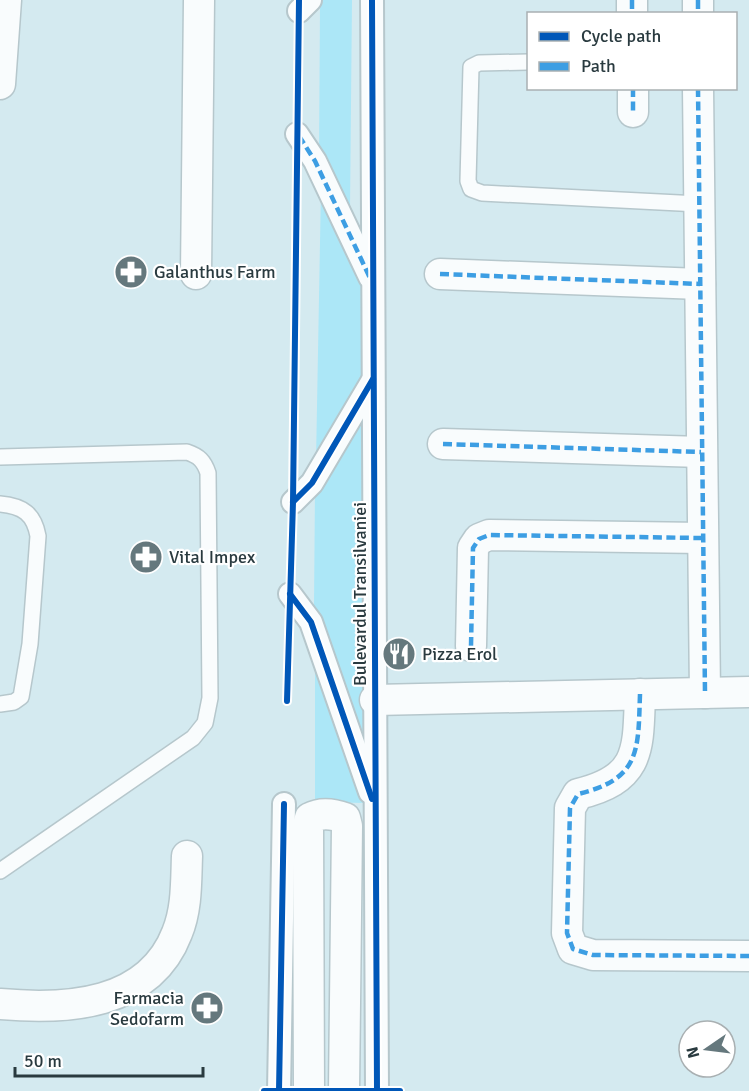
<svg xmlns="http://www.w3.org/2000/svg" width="749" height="1091" font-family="Signika,sans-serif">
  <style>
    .green { fill: #ace7f7 }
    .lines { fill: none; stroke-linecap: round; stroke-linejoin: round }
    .service-casing { stroke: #b6c7cc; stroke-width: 18 }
    .pedestrian-casing { stroke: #b6c7cc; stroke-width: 26 }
    .minor-casing { stroke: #b6c7cc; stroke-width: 33 }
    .service { stroke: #f9fcfd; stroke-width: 15 }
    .pedestrian { stroke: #f9fcfd; stroke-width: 22 }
    .minor { stroke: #f9fcfd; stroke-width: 30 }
    .quiet { stroke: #3d9ee3; stroke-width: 4.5; stroke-dasharray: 9 4.5; stroke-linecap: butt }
    .cycleway-casing { stroke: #fff; stroke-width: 10 }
    .cycleway { stroke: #0057b8; stroke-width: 6 }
    .labels { text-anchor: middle; stroke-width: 4.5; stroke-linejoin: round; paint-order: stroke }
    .poi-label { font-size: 18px; fill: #293a3f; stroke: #fff; text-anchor: start }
    .street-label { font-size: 18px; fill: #293a3f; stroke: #fff }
  </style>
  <rect width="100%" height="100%" fill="#d4eaf0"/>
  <g class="green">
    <polygon points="323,0 352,0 350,209 319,155 320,7"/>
    <polygon points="321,188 364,281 364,381 316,461"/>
    <polygon points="366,409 368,757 314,605 315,490"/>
    <polygon points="315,655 366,803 315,802"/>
  </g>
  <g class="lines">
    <defs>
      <g id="service">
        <polyline points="528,62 479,63 471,67 468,181 471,189 482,193 699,204"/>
        <path d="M0 457 187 452C199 456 204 461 208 473L210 698 205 723 193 738 0 871"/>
        <path d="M0 504C23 506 34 514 38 536L30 644 21 697 14 702 0 704"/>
      </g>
      <g id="pedestrian">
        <polyline points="372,0 377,1091"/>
        <polyline points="299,11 310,0"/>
        <polyline points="297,134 315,161 370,277"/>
        <polyline points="293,502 312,483 373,380"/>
        <polyline points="290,594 311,622 370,792"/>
        <polyline points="279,1091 284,804"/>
      </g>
      <g id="minor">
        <polyline points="632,0 632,14"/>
        <polyline points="698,0 698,14"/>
        <polyline points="0,84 6,0"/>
        <polyline points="633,88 633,112"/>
        <polyline points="698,88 705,693"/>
        <polyline points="196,274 199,0"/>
        <polyline points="440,274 700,284"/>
        <polyline points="443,444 701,452"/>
        <polyline points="471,646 473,548 479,539 489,535 702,538"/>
        <path d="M640 694C638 750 641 779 578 794L570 808 567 933 573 949 593 955 749 956"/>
        <polyline points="375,700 749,692"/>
        <path d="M0 1004C66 1010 149 1006 177 933 187 909 186 882 187 856"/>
        <path d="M309 1091 308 825 310 818C321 812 334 814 345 818L347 826 344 1091"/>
      </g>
    </defs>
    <use href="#service" class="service-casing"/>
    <use href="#pedestrian" class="pedestrian-casing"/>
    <use href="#minor" class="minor-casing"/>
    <use href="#service" class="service"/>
    <use href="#pedestrian" class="pedestrian"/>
    <use href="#minor" class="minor"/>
    <g class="quiet">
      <polyline points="632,0 632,14"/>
      <polyline points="698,0 698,14"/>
      <polyline points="633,88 633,112"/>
      <polyline points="698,88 705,693"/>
      <polyline points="299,136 315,161 370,278"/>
      <polyline points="440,274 700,284"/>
      <polyline points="443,444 701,452"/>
      <polyline points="471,646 473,548 479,539 489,535 702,538"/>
      <path d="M640 694C638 750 641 779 578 794L570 808 567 933 573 949 593 955 749 956"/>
    </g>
    <defs>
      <g id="cycleway">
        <polyline points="372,0 377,1091"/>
        <polyline points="293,502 312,483 373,379"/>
        <polyline points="290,594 311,622 372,799"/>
        <polyline points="287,701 293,502 299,0"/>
        <polyline points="264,1091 400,1091"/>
        <polyline points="279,1091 284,804"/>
      </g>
    </defs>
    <use href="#cycleway" class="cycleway-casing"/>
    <use href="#cycleway" class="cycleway"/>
  </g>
  <defs>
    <symbol id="pharmacy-disc" viewBox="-11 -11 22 22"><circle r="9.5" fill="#65787d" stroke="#fff"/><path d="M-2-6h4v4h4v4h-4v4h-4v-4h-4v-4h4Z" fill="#fff"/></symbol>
    <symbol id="restaurant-disc" viewBox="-11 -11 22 22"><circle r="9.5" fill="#65787d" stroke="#fff"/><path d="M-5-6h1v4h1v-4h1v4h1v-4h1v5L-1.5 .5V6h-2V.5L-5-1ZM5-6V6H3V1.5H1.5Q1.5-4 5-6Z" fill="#fff"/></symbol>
  </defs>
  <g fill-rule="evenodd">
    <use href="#pharmacy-disc" x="112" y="253" width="38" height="38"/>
    <use href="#pharmacy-disc" x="127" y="538" width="38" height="38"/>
    <use href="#restaurant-disc" x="380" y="635" width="38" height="38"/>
    <use href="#pharmacy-disc" x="188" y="989" width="38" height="38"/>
  </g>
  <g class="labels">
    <g class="poi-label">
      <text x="154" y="278">Galanthus Farm</text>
      <text x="169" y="563">Vital Impex</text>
      <text x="422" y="660">Pizza Erol</text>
      <text x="184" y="1004" text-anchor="end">Farmacia<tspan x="184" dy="21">Sedofarm</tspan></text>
    </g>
    <g class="street-label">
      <text transform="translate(360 594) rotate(-90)" y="6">Bulevardul Transilvaniei</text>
    </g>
  </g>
  <rect x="527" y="12" width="210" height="78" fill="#ffffff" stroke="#a9b0b2" stroke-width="1.5"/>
  <rect x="539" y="32" width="30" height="9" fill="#0057b8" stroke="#a9b0b2" stroke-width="1.5"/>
  <text x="581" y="42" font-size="18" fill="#293a3f">Cycle path</text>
  <rect x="539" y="62" width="30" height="9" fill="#3d9ee3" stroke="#a9b0b2" stroke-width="1.5"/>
  <text x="581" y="72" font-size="18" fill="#293a3f">Path</text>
  <g transform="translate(707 1049) rotate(256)"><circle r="28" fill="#ffffff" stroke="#a9b0b2" stroke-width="1.5"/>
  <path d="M0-4.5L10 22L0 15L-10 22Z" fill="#65787d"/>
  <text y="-9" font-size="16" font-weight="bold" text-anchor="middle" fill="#293a3f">N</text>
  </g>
  <path d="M15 1067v9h188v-9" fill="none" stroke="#293a3f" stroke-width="3"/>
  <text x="24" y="1067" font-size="18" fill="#293a3f" stroke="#ffffff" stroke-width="4.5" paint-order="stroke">50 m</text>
</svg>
